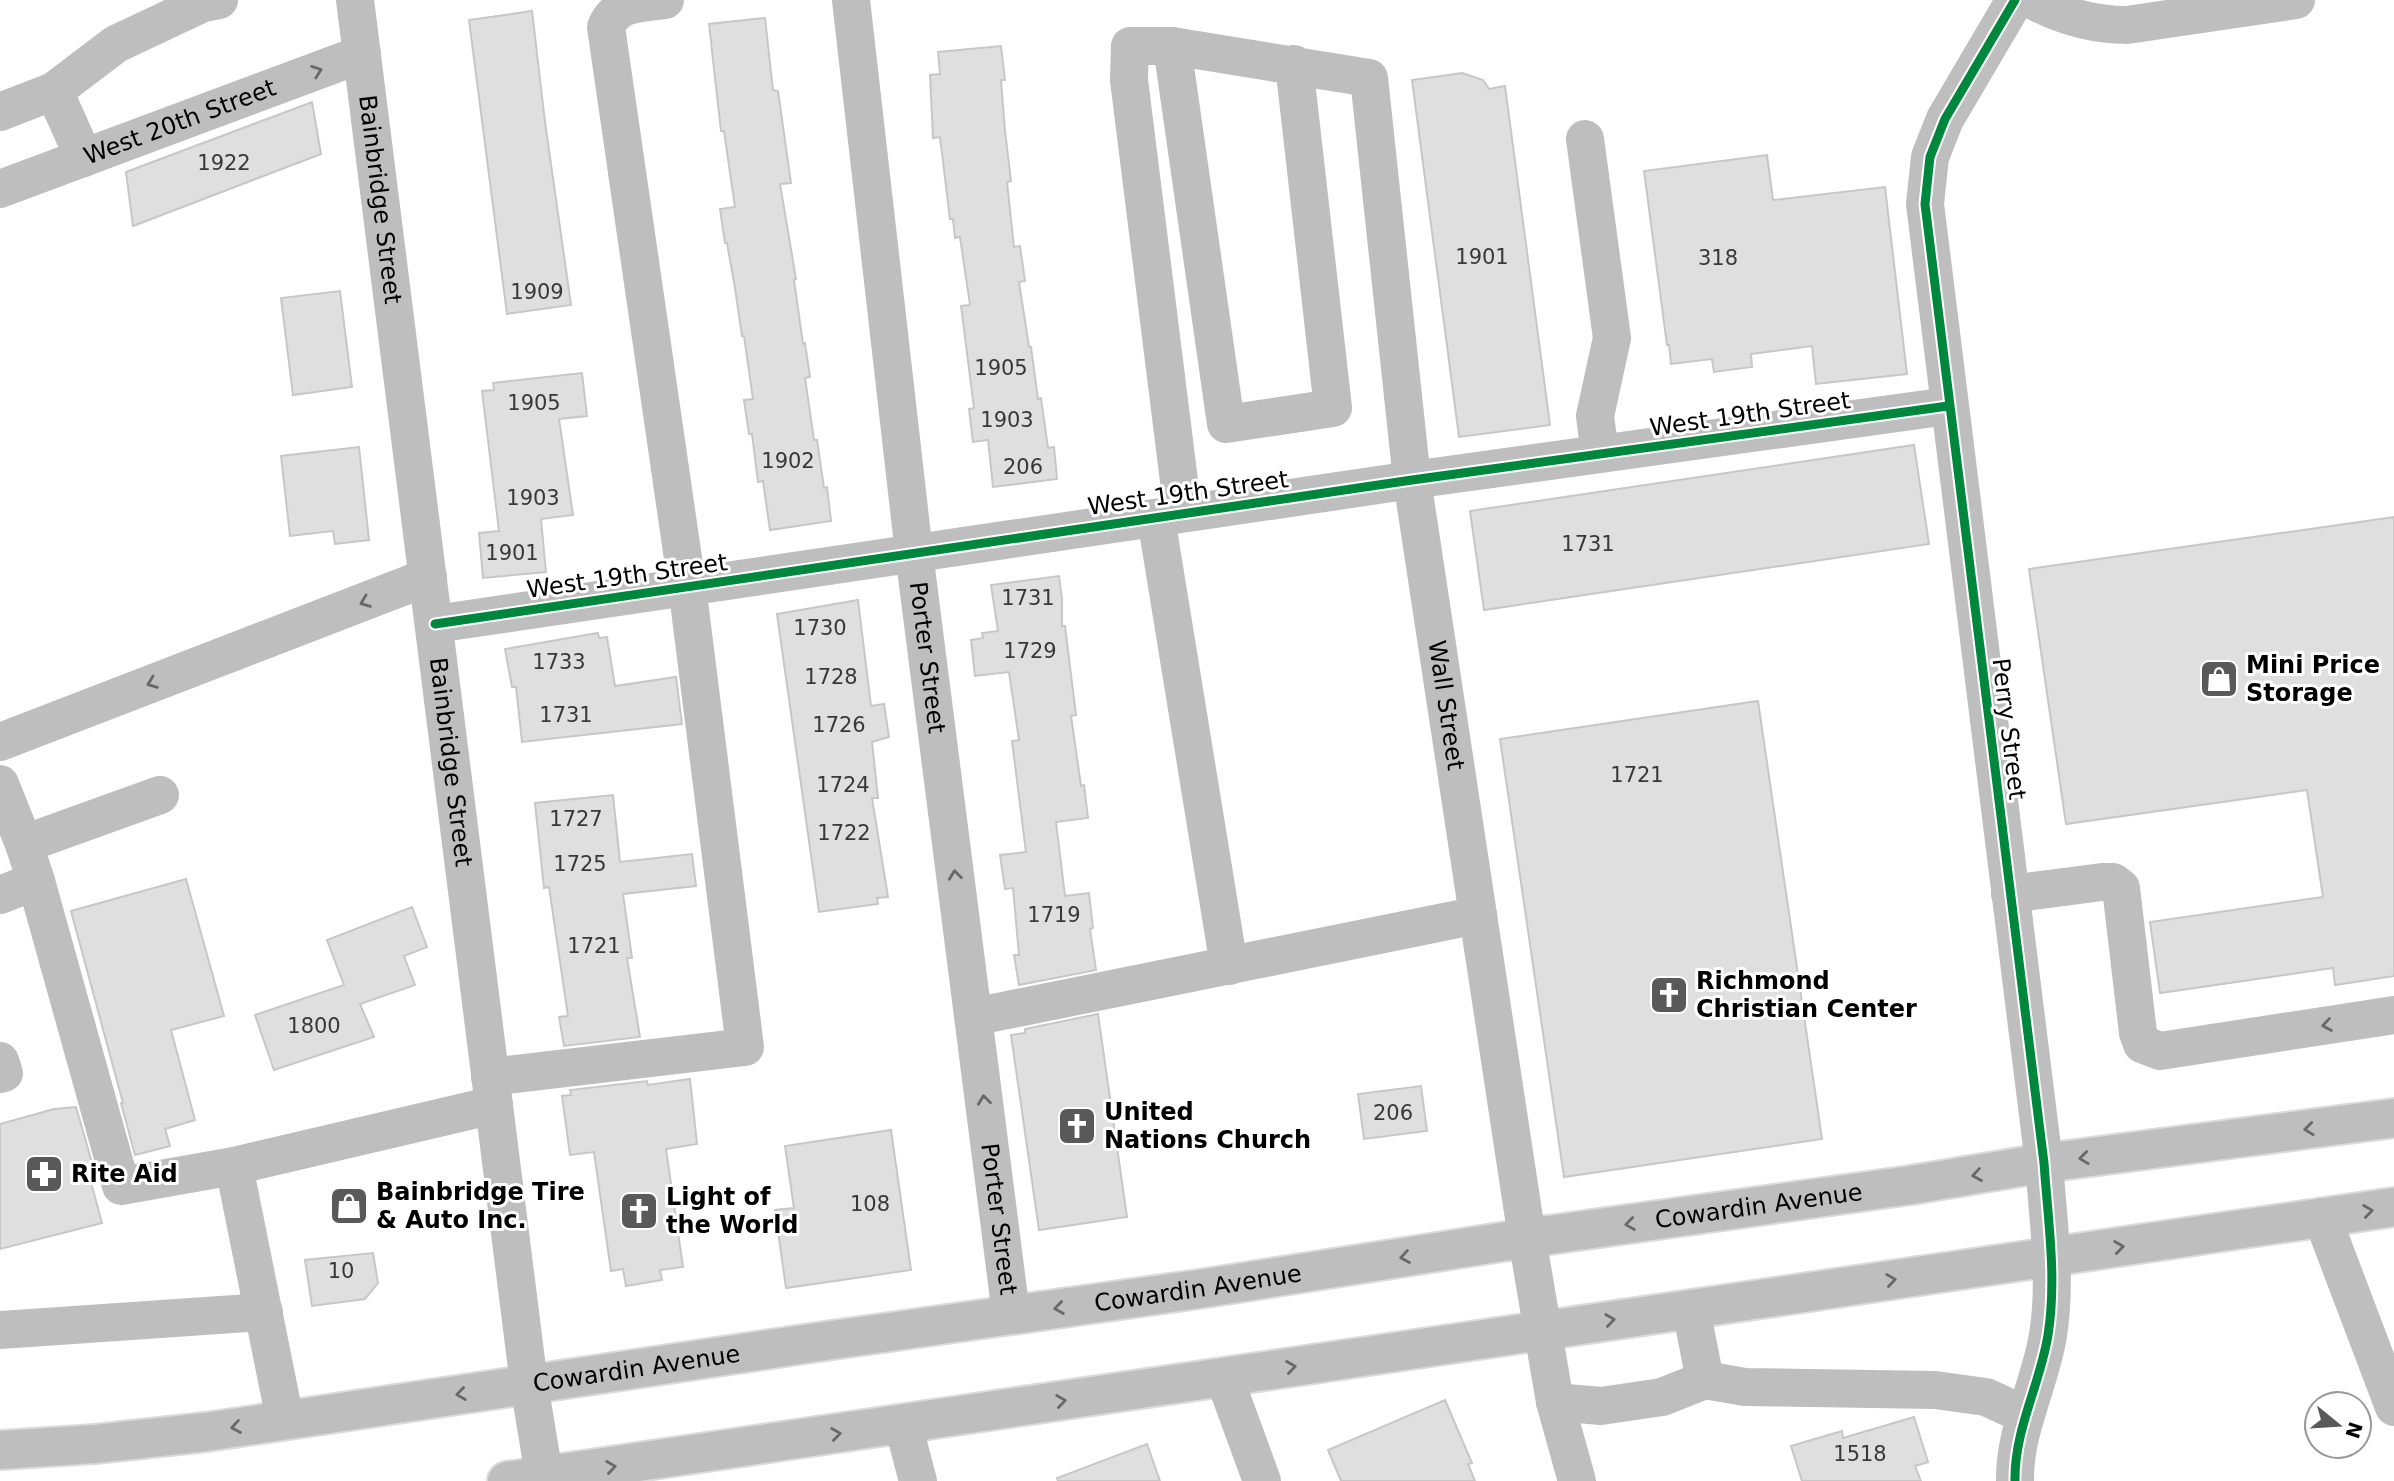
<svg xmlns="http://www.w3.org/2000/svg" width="2394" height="1481" font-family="'DejaVu Sans',sans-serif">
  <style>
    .building { fill: #dfdfdf; stroke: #c7c7c7; stroke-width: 2 }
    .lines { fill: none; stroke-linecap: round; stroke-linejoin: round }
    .major-casing { stroke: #dbdbdb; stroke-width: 42 }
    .minor { stroke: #bebebe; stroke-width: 38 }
    .major { stroke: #bebebe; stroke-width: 38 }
    .cycleway-casing { stroke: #fff; stroke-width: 13 }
    .cycleway { stroke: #00873e; stroke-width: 9 }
    .oneway { stroke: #686868 }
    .labels { text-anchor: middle; stroke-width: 6; stroke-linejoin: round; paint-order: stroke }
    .number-label { font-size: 21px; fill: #383838 }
    .street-label { font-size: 24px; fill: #000; stroke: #fff }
    .poi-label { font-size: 24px; font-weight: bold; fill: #000; stroke: #fff; text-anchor: start }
  </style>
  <rect width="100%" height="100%" fill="#fff"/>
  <g class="building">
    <polygon points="532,11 545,122 571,305 507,314 469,20"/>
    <polygon points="765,18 773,90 778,91 791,183 780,184 796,279 794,280 803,344 805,343 810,377 805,378 814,440 817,440 824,488 827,487 831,521 770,530 763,481 758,482 752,434 749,434 744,400 753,399 744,336 742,336 735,288 727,243 725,243 720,209 735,207 724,131 721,131 709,24"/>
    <polygon points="1001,46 1005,80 1001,80 1005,131 1011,181 1007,182 1014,247 1020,246 1025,281 1019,282 1029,347 1031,347 1038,399 1041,398 1048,448 1054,447 1057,479 993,487 988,440 973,442 969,409 974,408 961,306 970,305 960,237 955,238 953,219 950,219 940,137 933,138 930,75 940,74 938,52"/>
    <polygon points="1462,73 1483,80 1489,89 1505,86 1550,425 1459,437 1412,80"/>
    <polygon points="312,102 321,154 133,226 126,172"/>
    <polygon points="1767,155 1773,200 1885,187 1907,374 1816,384 1812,346 1751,354 1752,367 1714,372 1712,359 1671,364 1669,345 1667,345 1644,171"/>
    <polygon points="340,291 352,387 293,395 281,298"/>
    <polygon points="582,373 587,416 559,419 573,515 541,519 546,572 483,578 479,533 499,531 482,391 494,390 493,383"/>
    <polygon points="1914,445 1929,544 1484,610 1470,511"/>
    <polygon points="359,447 369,540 335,544 333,531 290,536 281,456"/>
    <polygon points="2394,517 2394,976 2335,985 2333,968 2160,993 2150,922 2323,897 2307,790 2066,824 2029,569"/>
    <polygon points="1059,576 1062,599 1062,626 1065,626 1076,715 1071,716 1081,786 1084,785 1088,818 1056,822 1065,896 1089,893 1093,928 1090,929 1096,970 1019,985 1014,955 1019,955 1013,888 1005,889 1000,855 1026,852 1012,741 1019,740 1009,672 975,676 971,640 983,638 982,633 998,631 991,585"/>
    <polygon points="858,600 871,706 884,704 889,737 872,742 878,798 872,798 888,897 877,898 878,904 819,912 777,614"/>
    <polygon points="598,633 599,638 607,637 615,686 676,677 682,724 522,742 516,687 512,687 505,649"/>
    <polygon points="1758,701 1822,1139 1564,1177 1500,739"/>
    <polygon points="613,795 620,862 692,854 696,886 623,894 632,958 627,958 640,1037 564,1046 559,1017 568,1016 549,887 544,888 535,803"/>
    <polygon points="186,879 224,1016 171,1030 195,1120 165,1129 170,1146 135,1155 121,1103 123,1103 71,911"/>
    <polygon points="412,907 427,947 404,956 415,985 360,1004 374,1037 274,1070 255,1015 344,985 327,940"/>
    <polygon points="1098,1014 1127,1217 1039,1230 1011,1035 1025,1033 1025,1029"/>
    <polygon points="690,1079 697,1144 666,1149 683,1267 660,1270 662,1280 626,1286 623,1269 611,1271 594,1152 570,1155 562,1096 571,1095 570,1090 647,1081 648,1085"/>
    <polygon points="1421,1086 1427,1131 1364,1139 1358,1094"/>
    <polygon points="76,1107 93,1166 87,1168 102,1223 0,1249 0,1124 54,1109"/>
    <polygon points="891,1130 911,1270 786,1288 775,1210 794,1208 785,1146"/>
    <polygon points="373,1253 378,1283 365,1299 312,1306 305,1260"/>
    <polygon points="1445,1400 1472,1463 1468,1464 1475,1481 1341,1481 1328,1450"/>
    <polygon points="1914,1417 1928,1462 1915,1466 1921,1481 1802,1481 1791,1446 1842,1431 1843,1438"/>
    <polygon points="1147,1444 1160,1481 1058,1481 1057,1478"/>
  </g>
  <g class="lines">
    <defs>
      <g id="major">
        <path id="s5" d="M0 1450 95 1444 206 1432 825 1341 1199 1289 1527 1238 1911 1185 2044 1163 2394 1118"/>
        <polyline points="507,1481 2394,1207"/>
      </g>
    </defs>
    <use href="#major" class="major-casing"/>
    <g class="minor">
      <path id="s1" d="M355 0 529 1384 545 1481"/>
      <path id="s2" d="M851 0 914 553 1011 1314"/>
      <path d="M2015 0 1945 119 1930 157 1925 204 2044 1163C2048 1220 2057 1279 2048 1335 2040 1385 2014 1430 2015 1481"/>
      <path d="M2032 0C2062 16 2093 25 2127 25L2296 0"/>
      <polyline points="1172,46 1130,46 1129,80 1183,513"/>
      <path id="s3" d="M1294 64 1333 408 1226 424 1172 46 1369 78 1412 480 1527 1238 1555 1402 1577 1481"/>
      <polyline points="54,91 84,158"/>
      <polyline points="0,112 54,91 116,44 203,3 219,0"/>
      <polyline points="1585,139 1612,338 1595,416 1600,454"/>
      <path id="s4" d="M0 189 362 54"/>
      <polyline points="1156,518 1229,966"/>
      <polyline points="435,624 1412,480 1948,406"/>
      <polyline points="0,742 428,577"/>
      <polyline points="0,784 24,844 36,881 0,895"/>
      <polyline points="24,844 160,795"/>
      <polyline points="36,881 121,1186 234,1166 494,1105"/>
      <polyline points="2010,894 2102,882 2113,882 2121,888 2138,1033 2142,1044 2160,1051 2394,1015"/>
      <polyline points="973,1017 1478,915"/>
      <polyline points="0,1061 4,1073 0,1074"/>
      <path d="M490 1077 745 1047 687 586 606 27C617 1 640 4 665 0"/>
      <polyline points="234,1166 285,1420"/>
      <polyline points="2322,1217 2394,1407"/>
      <polyline points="1691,1309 1705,1380 1745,1387 1935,1390 1986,1397 2025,1415"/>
      <polyline points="0,1330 264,1312"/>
      <polyline points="1224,1377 1262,1481"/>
      <polyline points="1555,1402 1601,1406 1662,1397 1705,1380"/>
      <polyline points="903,1424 918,1481"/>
    </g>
    <use href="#major" class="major"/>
    <defs>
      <g id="cycleway">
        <path d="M2015 0 1945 119 1930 157 1925 204 2044 1163C2048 1220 2057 1279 2048 1335 2040 1385 2014 1430 2015 1481"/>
        <polyline points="435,624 1412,480 1948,406"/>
      </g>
    </defs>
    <use href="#cycleway" class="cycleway-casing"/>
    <use href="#cycleway" class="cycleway"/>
  </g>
  <defs><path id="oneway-chevron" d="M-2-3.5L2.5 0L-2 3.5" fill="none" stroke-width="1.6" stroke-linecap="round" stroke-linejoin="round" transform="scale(1.75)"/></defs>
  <g class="oneway">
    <use href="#oneway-chevron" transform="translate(317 71) rotate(-20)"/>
    <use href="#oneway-chevron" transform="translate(365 602) rotate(159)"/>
    <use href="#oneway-chevron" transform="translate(152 683) rotate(159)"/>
    <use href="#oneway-chevron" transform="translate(955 875) rotate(-97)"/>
    <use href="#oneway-chevron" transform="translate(2327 1025) rotate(171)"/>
    <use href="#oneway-chevron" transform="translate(984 1100) rotate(-97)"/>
    <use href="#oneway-chevron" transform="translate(2309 1129) rotate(173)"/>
    <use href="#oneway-chevron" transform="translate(2084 1158) rotate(173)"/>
    <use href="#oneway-chevron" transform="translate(1977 1175) rotate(171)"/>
    <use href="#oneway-chevron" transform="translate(2368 1211) rotate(-8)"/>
    <use href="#oneway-chevron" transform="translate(1630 1224) rotate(172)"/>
    <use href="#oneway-chevron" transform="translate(2119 1247) rotate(-8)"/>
    <use href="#oneway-chevron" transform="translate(1405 1257) rotate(171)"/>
    <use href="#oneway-chevron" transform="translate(1891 1280) rotate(-8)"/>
    <use href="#oneway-chevron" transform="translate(1059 1308) rotate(172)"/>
    <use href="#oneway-chevron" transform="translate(1610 1320) rotate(-8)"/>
    <use href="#oneway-chevron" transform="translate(1291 1367) rotate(-8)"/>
    <use href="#oneway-chevron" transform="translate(461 1394) rotate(172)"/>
    <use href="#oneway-chevron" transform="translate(1061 1401) rotate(-8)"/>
    <use href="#oneway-chevron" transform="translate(236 1427) rotate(171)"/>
    <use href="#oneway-chevron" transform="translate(836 1434) rotate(-8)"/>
    <use href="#oneway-chevron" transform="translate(611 1467) rotate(-8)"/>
  </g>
  <defs>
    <symbol id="shop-square" viewBox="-11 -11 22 22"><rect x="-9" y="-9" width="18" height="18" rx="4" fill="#595959" stroke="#fff"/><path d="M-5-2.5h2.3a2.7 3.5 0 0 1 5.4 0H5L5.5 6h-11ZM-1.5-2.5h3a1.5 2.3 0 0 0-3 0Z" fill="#fff"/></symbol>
    <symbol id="church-square" viewBox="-11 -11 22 22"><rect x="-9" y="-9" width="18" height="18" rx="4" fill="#595959" stroke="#fff"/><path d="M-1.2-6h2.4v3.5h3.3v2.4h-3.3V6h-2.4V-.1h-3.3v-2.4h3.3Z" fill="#fff"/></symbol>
    <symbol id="pharmacy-square" viewBox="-11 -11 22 22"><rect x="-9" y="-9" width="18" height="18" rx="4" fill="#595959" stroke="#fff"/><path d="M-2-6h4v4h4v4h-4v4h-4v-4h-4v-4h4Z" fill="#fff"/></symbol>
  </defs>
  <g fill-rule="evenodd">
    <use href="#shop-square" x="2197" y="657" width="44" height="44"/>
    <use href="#church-square" x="1647" y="973" width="44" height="44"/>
    <use href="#church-square" x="1055" y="1104" width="44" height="44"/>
    <use href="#pharmacy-square" x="22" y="1152" width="44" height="44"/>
    <use href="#shop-square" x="327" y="1184" width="44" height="44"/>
    <use href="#church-square" x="617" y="1189" width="44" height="44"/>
  </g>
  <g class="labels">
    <g class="number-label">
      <text x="224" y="170">1922</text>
      <text x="1482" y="264">1901</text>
      <text x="1718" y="265">318</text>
      <text x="537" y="299">1909</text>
      <text x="1001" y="375">1905</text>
      <text x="534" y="410">1905</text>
      <text x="1007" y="427">1903</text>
      <text x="788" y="468">1902</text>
      <text x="1023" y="474">206</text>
      <text x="533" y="505">1903</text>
      <text x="1588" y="551">1731</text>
      <text x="512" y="560">1901</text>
      <text x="1028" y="605">1731</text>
      <text x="820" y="635">1730</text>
      <text x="1030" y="658">1729</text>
      <text x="559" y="669">1733</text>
      <text x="831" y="684">1728</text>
      <text x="566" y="722">1731</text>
      <text x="839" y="732">1726</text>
      <text x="1637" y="782">1721</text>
      <text x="843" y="792">1724</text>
      <text x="576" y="826">1727</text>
      <text x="844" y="840">1722</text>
      <text x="580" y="871">1725</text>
      <text x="1054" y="922">1719</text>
      <text x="594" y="953">1721</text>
      <text x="314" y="1033">1800</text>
      <text x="1393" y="1120">206</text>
      <text x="870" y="1211">108</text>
      <text x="341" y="1278">10</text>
      <text x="1860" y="1461">1518</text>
    </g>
    <g class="street-label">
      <text dy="8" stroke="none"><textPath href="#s4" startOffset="192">West 20th Street</textPath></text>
      <text dy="8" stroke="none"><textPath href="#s1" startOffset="201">Bainbridge Street</textPath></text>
      <text transform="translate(1750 414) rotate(-8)" y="8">West 19th Street</text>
      <text transform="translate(1188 493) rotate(-8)" y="8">West 19th Street</text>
      <text transform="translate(627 576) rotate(-8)" y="8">West 19th Street</text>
      <text dy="8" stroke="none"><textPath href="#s2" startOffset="662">Porter Street</textPath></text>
      <text dy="8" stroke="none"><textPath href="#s3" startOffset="1668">Wall Street</textPath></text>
      <text transform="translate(2009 729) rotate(83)" y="8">Perry Street</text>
      <text dy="8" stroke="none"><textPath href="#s1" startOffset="768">Bainbridge Street</textPath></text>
      <text dy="8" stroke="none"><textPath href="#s5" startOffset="1776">Cowardin Avenue</textPath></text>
      <text dy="8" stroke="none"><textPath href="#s2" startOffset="1228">Porter Street</textPath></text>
      <text dy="8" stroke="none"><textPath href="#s5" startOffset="1209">Cowardin Avenue</textPath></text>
      <text dy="8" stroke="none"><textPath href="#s5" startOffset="642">Cowardin Avenue</textPath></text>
    </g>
    <g class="poi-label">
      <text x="2246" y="673">Mini Price<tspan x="2246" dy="28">Storage</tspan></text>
      <text x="1696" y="989">Richmond<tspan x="1696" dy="28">Christian Center</tspan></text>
      <text x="1104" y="1120">United<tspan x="1104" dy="28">Nations Church</tspan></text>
      <text x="71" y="1182">Rite Aid</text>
      <text x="376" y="1200">Bainbridge Tire<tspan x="376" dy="28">&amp; Auto Inc.</tspan></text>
      <text x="666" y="1205">Light of<tspan x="666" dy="28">the World</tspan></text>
    </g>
  </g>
  <g transform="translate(2338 1425) rotate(108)"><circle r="33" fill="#ffffff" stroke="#999999" stroke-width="2"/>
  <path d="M0-5L12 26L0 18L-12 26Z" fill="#595959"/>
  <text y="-10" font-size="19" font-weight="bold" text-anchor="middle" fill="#000000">N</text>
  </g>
</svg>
